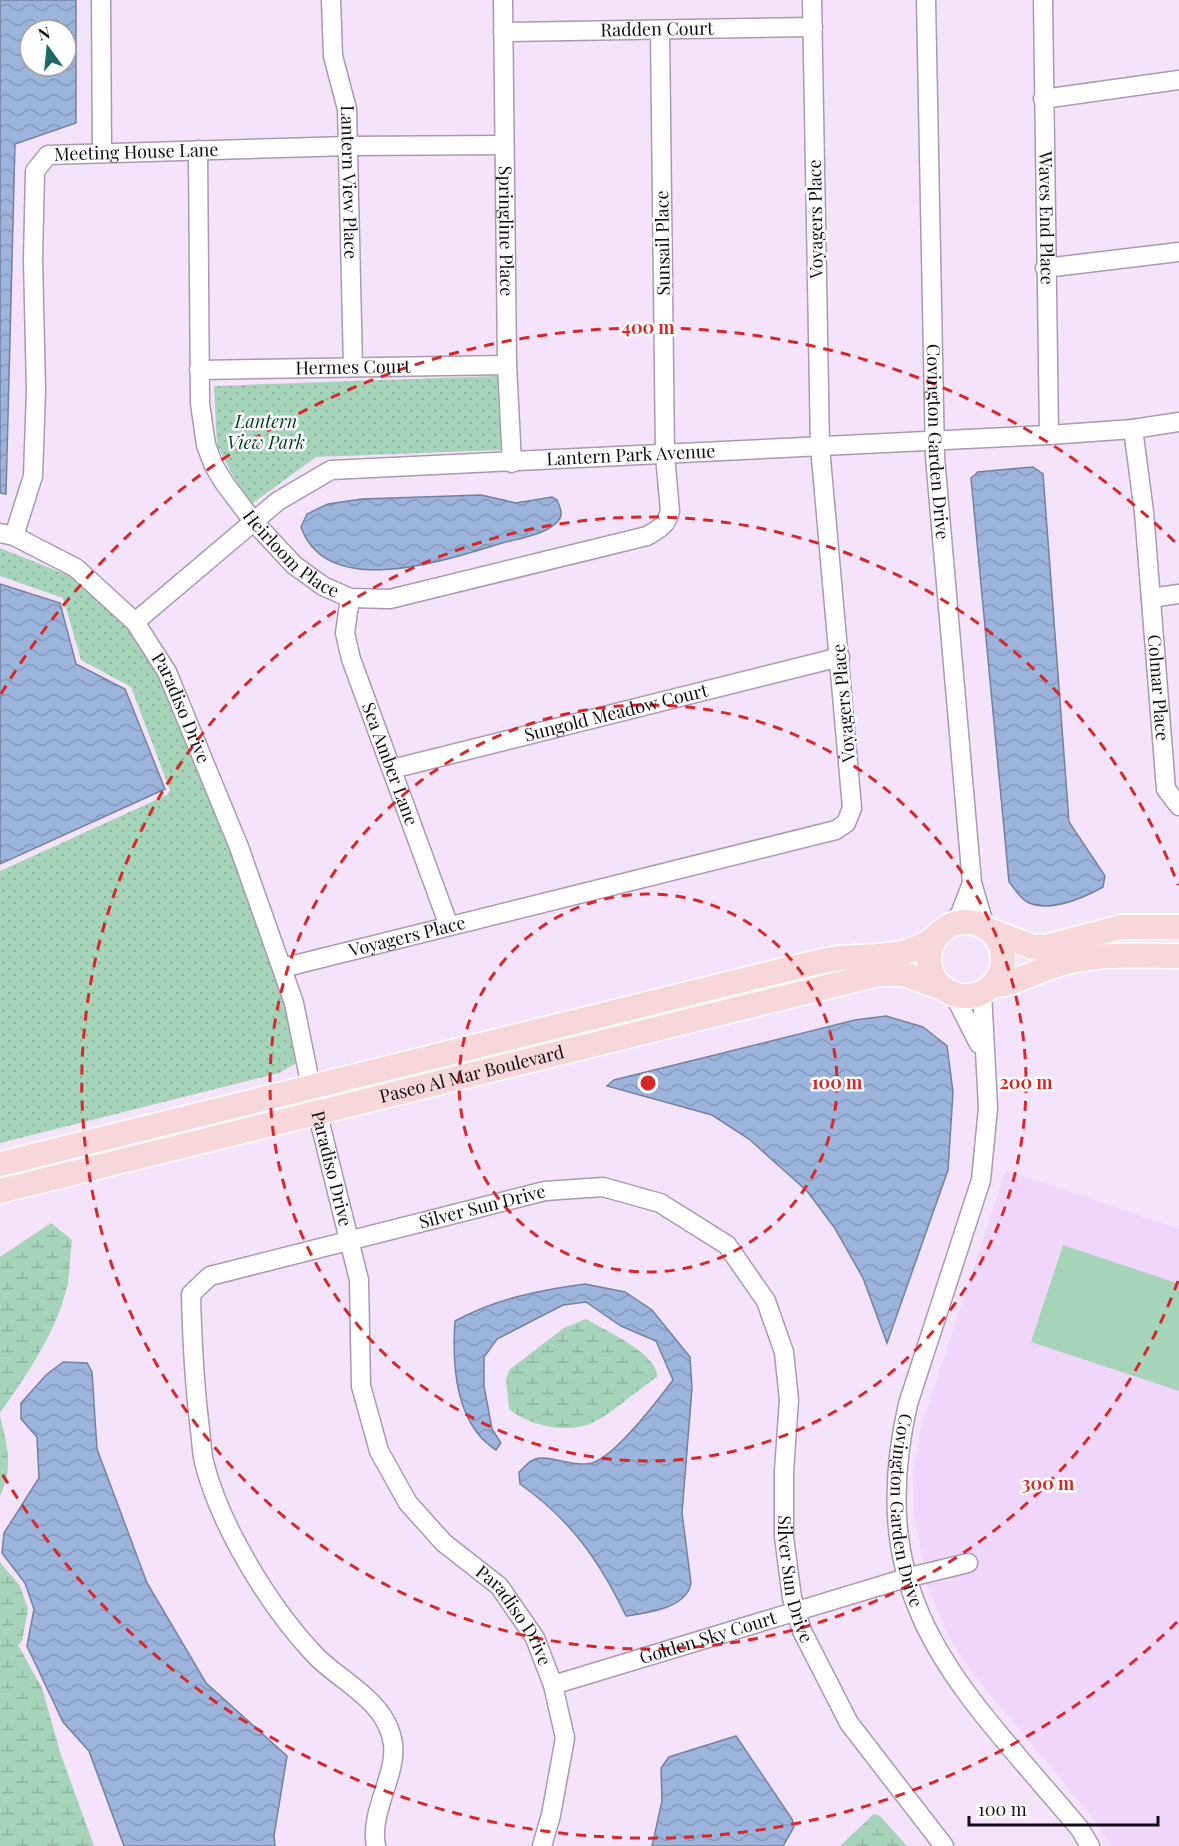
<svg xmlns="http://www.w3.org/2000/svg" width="1179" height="1846" font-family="'Playfair Display',serif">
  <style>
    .built { fill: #f0d6fb }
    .grass { fill: url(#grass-dots) }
    .wetland { fill: url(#wetland-marsh) }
    .pitch { fill: #a5d4b8 }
    .water { fill: url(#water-waves); stroke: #7381a1; stroke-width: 1.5; fill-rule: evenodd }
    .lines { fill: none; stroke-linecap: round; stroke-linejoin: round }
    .minor-casing { stroke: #ab98b4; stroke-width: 21 }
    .major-casing { stroke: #fff; stroke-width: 27 }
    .minor { stroke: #fff; stroke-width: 18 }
    .major { stroke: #f8d7da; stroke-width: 24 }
    .ring { fill: none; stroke: #d62828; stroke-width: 3; stroke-dasharray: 10 8 }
    .labels { text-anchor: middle; stroke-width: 5; stroke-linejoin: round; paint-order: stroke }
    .street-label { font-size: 18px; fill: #130c16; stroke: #fff }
    .park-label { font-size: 18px; font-style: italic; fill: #014026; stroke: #fff }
    .centre { fill: #d62828; stroke: #fff; stroke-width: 3 }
    .ring-label { font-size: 18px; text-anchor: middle; font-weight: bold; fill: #d62828; stroke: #fff; stroke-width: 5; stroke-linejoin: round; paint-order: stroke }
  </style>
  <defs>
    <pattern id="grass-dots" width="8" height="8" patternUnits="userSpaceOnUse" patternTransform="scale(1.5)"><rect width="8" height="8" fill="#a5d4b8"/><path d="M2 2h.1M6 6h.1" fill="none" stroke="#8db59d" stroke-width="1.8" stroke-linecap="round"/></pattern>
    <pattern id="wetland-marsh" width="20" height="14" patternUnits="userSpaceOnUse" patternTransform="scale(1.5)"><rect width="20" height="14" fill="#a5d4b8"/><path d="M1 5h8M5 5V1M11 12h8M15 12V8" fill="none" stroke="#8db59d"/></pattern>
    <pattern id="water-waves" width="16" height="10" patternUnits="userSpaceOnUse" patternTransform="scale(1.5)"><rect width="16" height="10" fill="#9cb3dc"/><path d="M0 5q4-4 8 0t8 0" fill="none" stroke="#8699bc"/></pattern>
  </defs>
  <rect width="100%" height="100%" fill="#f4e3fb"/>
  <polygon class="built" points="1006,1170 1179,1229 1179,1846 1112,1846 1085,1808 974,1675 951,1640 927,1585 914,1512 913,1474 920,1431"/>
  <g class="grass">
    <polygon points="498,376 501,450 316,457 249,506 217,445 214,386"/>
    <polygon points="0,548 80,580 133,631 161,675 233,850 278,977 300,1061 279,1073 0,1143 0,871 167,795 170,790 131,687 81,660 63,598 0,576"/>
  </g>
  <g class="wetland">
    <path d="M51 1223 72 1240C70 1254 70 1268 68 1282 58 1330 28 1373 0 1413V1257Z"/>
    <path d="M586 1319C604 1330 660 1355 657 1377 640 1388 607 1417 592 1423 566 1434 530 1426 509 1409L506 1379 509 1370 564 1328Z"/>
    <path d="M0 1416C7 1445 14 1468 0 1496Z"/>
    <polygon points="0,1562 20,1586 28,1609 22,1641 18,1645 42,1688 61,1755 94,1846 0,1846"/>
    <polygon points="874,1814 880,1816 907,1846 840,1846"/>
  </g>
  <polygon class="pitch" points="1063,1245 1179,1284 1179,1391 1031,1342"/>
  <g class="water">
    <path d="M0 0H76V123L15 144 6 494 0 493ZM30 30H66V66H30Z"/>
    <path d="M1033 467 1043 474 1069 822 1105 876 1103 887C1083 898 1052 912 1029 903 1021 900 1014 888 1009 882L971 478 978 472Z"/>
    <path d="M481 495 516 503 552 497 557 500C560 507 564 515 558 521 547 535 515 539 499 544 446 560 327 601 301 527L307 514 328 504 362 499Z"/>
    <polygon points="0,584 60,603 76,664 125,689 165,789 0,864"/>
    <polygon points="886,1016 923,1027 947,1046 953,1092 948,1170 887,1343 863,1278 834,1227 807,1191 749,1139 712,1115 607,1086 614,1080 855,1020"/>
    <path d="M585 1284 625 1292 652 1310 690 1357 692 1388 682 1513 691 1583C687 1608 648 1613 626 1616 599 1560 571 1520 520 1484L519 1472C523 1469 528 1462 533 1460 547 1453 573 1468 592 1463 615 1456 658 1400 673 1380L656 1341 621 1326 586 1302 563 1305 497 1339 484 1357V1386L492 1429 501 1443 496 1450C455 1424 452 1365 455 1321 495 1299 540 1290 585 1284Z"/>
    <polygon points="63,1362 87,1363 92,1372 97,1449 147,1583 206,1683 287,1756 274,1836 275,1846 124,1846 89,1751 63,1722 27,1646 34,1609 25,1583 2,1553 4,1533 39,1478 37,1437 21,1419 21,1403 46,1375"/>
    <polygon points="736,1736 792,1819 794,1827 783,1846 652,1846 662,1801 661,1768 669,1757"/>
  </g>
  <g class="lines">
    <defs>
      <g id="minor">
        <polyline points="101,0 102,153"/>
        <path id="s1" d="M331 0 333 56 347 109 353 367"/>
        <path id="s2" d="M503 0 507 365 512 463"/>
        <path id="s3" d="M926 0 935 457 972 883 985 927"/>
        <path id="s4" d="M1043 0 1049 435"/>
        <path id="s5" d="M503 32 813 27"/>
        <polyline points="1043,99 1179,80"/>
        <path id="s6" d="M198 150 200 403 206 445 214 466 225 484 253 521 294 565 323 586 350 598 390 599 647 536C659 529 667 525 670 511L665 456 660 31"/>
        <polyline points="1045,268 1179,252"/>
        <path id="s7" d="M199 370 507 365"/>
        <path id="s8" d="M1133 429 1144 512 1166 789 1179 806"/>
        <path id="s9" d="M0 533 14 536 76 568 135 622 167 672 239 847 294 1003 311 1087 359 1280 361 1386 379 1451 408 1503 444 1543 499 1586 535 1638 553 1685 565 1738 551 1815 542 1846"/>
        <path id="s10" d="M14 536 33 476 36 391 33 259 35 171 48 155 349 146 504 145"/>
        <path id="s11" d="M350 598 345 633 351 659 449 926"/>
        <polyline points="1151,598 1179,594"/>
        <path id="s12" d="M135 622 278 501 331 470 1049 435 1133 429 1179 422"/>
        <path id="s13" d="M392 769 840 657"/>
        <polyline points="950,925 960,914 972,883"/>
        <path id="s14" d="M282 968 836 830 846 823 852 808 820 447 812 0"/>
        <path id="s15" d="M982 992 988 1108 981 1180 908 1404C862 1606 961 1687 1080 1829L1090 1846"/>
        <polyline points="953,993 979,1044"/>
        <path id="s16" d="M553 1685 906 1578 968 1563"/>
        <path id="s17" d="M376 1846C369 1812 397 1775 393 1744 387 1700 340 1682 314 1654 269 1606 220 1526 204 1462 201 1449 201 1434 199 1421 194 1378 192 1337 191 1294L210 1276 545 1191 603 1187 660 1203 727 1245 766 1301 784 1352 789 1400 784 1471V1537L792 1598 802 1631 849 1723 944 1846"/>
      </g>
      <g id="major">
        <circle cx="966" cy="959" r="37"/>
        <polyline points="991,931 1033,947 1045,947 1121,927 1179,927"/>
        <path d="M991 986C1017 984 1041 968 1067 962 1103 953 1142 956 1179 956"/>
        <path d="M0 1164 784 970C803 966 822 960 840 958 874 955 908 959 936 937"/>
        <path id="s18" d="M0 1191 879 974H903L945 989"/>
      </g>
    </defs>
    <use href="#minor" class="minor-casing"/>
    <use href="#major" class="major-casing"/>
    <use href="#minor" class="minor"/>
    <use href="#major" class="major"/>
  </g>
  <g class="ring">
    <circle cx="648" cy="1083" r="189"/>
    <circle cx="648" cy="1083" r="378"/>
    <path d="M1178 1281A566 566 0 1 1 1178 885"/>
    <path d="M1177 1622A755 755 0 0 1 1 1472M1 694A755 755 0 0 1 1177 544"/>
  </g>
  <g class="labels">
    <g class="street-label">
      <text dy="6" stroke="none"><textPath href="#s5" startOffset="154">Radden Court</textPath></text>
      <text dy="6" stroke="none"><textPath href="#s10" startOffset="477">Meeting House Lane</textPath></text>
      <text dy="6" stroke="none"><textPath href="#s1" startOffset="184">Lantern View Place</textPath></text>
      <text dy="6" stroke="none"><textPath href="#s4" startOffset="218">Waves End Place</textPath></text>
      <text transform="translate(816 219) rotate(-91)" y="6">Voyagers Place</text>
      <text dy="6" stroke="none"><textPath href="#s2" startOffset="231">Springline Place</textPath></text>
      <text transform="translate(663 243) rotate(-91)" y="6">Sunsail Place</text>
      <text dy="6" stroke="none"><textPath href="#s7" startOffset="154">Hermes Court</textPath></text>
      <text dy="6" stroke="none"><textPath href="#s3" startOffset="442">Covington Garden Drive</textPath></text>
      <text dy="6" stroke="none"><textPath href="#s12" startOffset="549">Lantern Park Avenue</textPath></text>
      <text dy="6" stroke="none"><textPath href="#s6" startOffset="436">Heirloom Place</textPath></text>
      <text dy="6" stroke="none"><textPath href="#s8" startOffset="260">Colmar Place</textPath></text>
      <text transform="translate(844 703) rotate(-95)" y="6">Voyagers Place</text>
      <text dy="6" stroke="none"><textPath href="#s9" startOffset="262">Paradiso Drive</textPath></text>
      <text dy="6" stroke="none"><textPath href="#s13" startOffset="231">Sungold Meadow Court</textPath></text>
      <text dy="6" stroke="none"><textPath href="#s11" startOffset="174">Sea Amber Lane</textPath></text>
      <text dy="6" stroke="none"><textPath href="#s14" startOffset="129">Voyagers Place</textPath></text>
      <text dy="6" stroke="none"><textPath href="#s18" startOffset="486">Paseo Al Mar Boulevard</textPath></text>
      <text dy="6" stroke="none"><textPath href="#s9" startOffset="748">Paradiso Drive</textPath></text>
      <text dy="6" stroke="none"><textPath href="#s17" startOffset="926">Silver Sun Drive</textPath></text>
      <text dy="6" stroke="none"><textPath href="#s15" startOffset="532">Covington Garden Drive</textPath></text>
      <text dy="6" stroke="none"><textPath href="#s17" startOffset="1538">Silver Sun Drive</textPath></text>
      <text dy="6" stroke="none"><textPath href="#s9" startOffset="1252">Paradiso Drive</textPath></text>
      <text dy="6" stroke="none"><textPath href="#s16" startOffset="162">Golden Sky Court</textPath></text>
    </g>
    <g class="park-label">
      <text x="266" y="428">Lantern<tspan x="266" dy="21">View Park</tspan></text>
    </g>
  </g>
  <circle cx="648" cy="1083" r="9" class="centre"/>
  <g class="ring-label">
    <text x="648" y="334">400 m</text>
    <text x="837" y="1089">100 m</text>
    <text x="1026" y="1089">200 m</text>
    <text x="1048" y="1490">300 m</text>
  </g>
  <g transform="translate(48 48) rotate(345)"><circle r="28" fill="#ffffff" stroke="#a19ea2" stroke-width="1.5"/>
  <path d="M0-4.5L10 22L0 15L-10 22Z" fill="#1e6963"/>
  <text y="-9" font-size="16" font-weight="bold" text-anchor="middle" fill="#130c16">N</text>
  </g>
  <path d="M969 1816v9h189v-9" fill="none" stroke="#130c16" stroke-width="3"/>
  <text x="978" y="1816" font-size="18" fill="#130c16" stroke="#ffffff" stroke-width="4.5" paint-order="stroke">100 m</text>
</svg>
